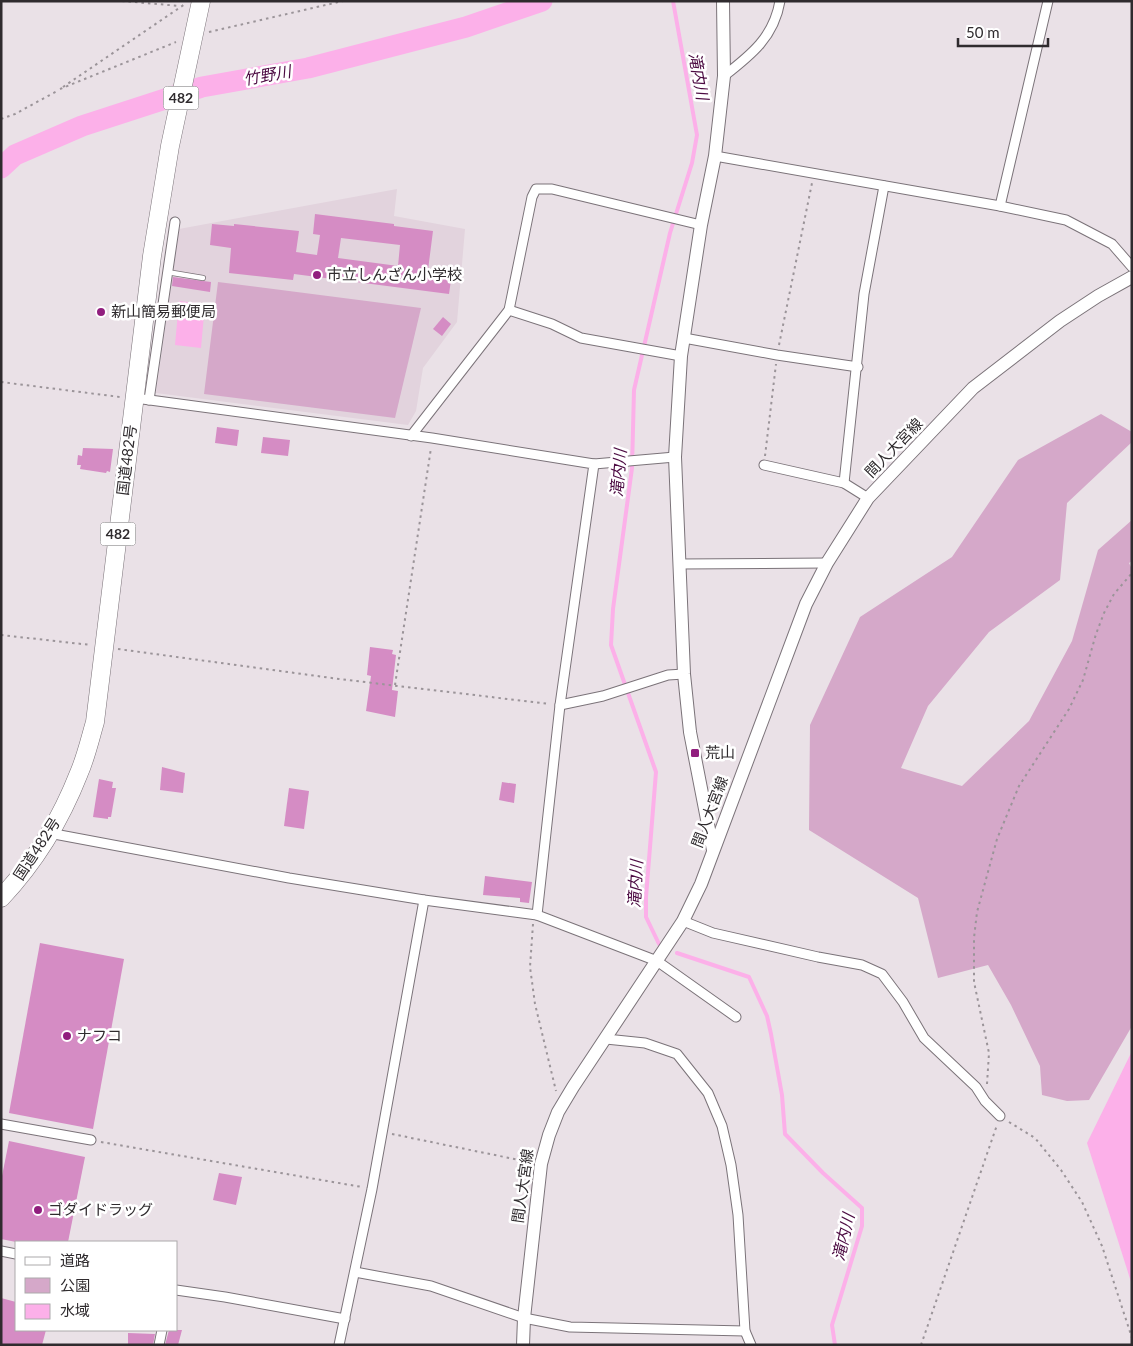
<svg xmlns="http://www.w3.org/2000/svg" width="1133" height="1346" font-family="Lato,'Noto Sans JP',sans-serif">
  <style>
    .built { fill: #e2d3dd }
    .green { fill: #d5a8c9 }
    .water { fill: #fcb0e9 }
    .lines { fill: none; stroke-linecap: round; stroke-linejoin: round }
    .stream { stroke: #fcb0e9; stroke-width: 4 }
    .river { stroke: #fcb0e9; stroke-width: 21 }
    .building { fill: #d58cc4; fill-rule: evenodd }
    .lane-casing { stroke: #7b7379; stroke-width: 6 }
    .street-casing { stroke: #7b7379; stroke-width: 11 }
    .secondary-casing { stroke: #7b7379; stroke-width: 14 }
    .highway-casing { stroke: #7b7379; stroke-width: 19 }
    .path { stroke: #9b9499; stroke-width: 2; stroke-dasharray: 2.5 4; stroke-linecap: butt }
    .lane { stroke: #fff; stroke-width: 4.5 }
    .street { stroke: #fff; stroke-width: 9 }
    .secondary { stroke: #fff; stroke-width: 12 }
    .highway { stroke: #fff; stroke-width: 18 }
    .poi-dot { fill: #911e7e; stroke: #fff; stroke-width: 2 }
    .labels { text-anchor: middle; stroke-width: 5; stroke-linejoin: round; paint-order: stroke }
    .shield { fill: #fff; stroke: #6d6b6d; stroke-width: 1 }
    .shield-label { font-size: 14px; font-weight: bold; fill: #2f2b2e }
    .poi-label { font-size: 15px; fill: #2f2b2e; stroke: #fff; text-anchor: start }
    .street-label { font-size: 15px; fill: #2f2b2e; stroke: #fff }
    .water-label { font-size: 16px; font-style: italic; fill: #4c0b42; stroke: #fff }
  </style>
  <rect width="100%" height="100%" fill="#eae1e7"/>
  <polygon class="built" points="397,189 394,216 465,229 457,322 423,368 416,411 408,425 156,393 179,229"/>
  <g class="green">
    <polygon points="218,282 421,308 395,418 204,394"/>
    <polygon points="1101,414 1132,432 1132,442 1067,503 1060,580 989,632 928,706 901,768 962,786 1029,721 1072,641 1098,550 1132,520 1132,561 1129,563 1132,569 1132,1026 1089,1100 1067,1101 1042,1095 1040,1066 1011,1005 988,965 938,978 918,898 809,830 810,725 860,617 952,557 1018,460"/>
  </g>
  <g class="water">
    <polygon points="179,301 205,304 201,348 175,345"/>
    <polygon points="1132,1051 1132,1285 1087,1143"/>
  </g>
  <g class="lines">
    <g class="stream">
      <polyline points="659,944 646,917 646,897 656,772 611,645 613,609 632,468 634,390 670,233 692,163 697,135 673,1"/>
      <polyline points="677,953 749,977 767,1016 771,1034 782,1095 785,1134 823,1173 862,1208 862,1226 832,1325 835,1345"/>
    </g>
    <polyline class="river" points="1,168 15,155 82,126 202,87 308,68 466,27 542,1"/>
  </g>
  <g class="building">
    <path d="M315 214 394 224V226L433 231 428 270 452 273 449 294 294 274 293 280 229 273 231 248 210 245 212 224 234 226V224L299 231 296 252 317 255 320 235 313 234ZM341 238 400 245 398 266 338 258Z"/>
    <polygon points="173,277 211,282 210,292 172,286"/>
    <polygon points="443,317 451,324 442,336 433,329"/>
    <polygon points="217,427 239,430 237,446 215,443"/>
    <polygon points="263,437 290,440 288,456 261,453"/>
    <polygon points="83,448 113,449 110,472 107,471 106,473 80,469 81,465 77,465 78,455 82,456"/>
    <polygon points="370,647 393,650 392,654 396,655 392,690 398,691 395,717 366,711 371,676 367,675"/>
    <polygon points="162,767 185,773 183,793 160,790"/>
    <polygon points="99,779 113,782 112,788 116,788 111,817 108,817 108,819 93,817"/>
    <polygon points="502,782 516,784 514,803 499,800"/>
    <polygon points="289,788 309,791 304,829 284,826"/>
    <polygon points="485,876 532,882 529,903 520,902 520,898 483,895"/>
    <polygon points="40,943 124,959 93,1129 9,1113"/>
    <polygon points="9,1141 85,1157 68,1242 16,1242 1,1239 1,1181"/>
    <polygon points="219,1173 242,1177 236,1205 213,1200"/>
    <polygon points="1,1298 16,1302 16,1330 46,1330 42,1345 1,1345"/>
    <polygon points="169,1330 182,1330 178,1345 165,1345"/>
    <polygon points="128,1333 155,1334 153,1345 128,1345"/>
  </g>
  <g class="lines">
    <defs>
      <polyline id="lane" points="167,272 203,278"/>
      <g id="street">
        <path d="M724 76C751 55 774 37 780 1"/>
        <polyline points="715,156 1000,206 1066,220 1112,244 1132,267"/>
        <polyline points="1000,206 1048,1"/>
        <polyline points="509,310 552,324 581,338 681,356"/>
        <polyline points="684,338 777,355 858,367"/>
        <polyline points="135,398 432,438 594,464 560,705 537,915 657,961 736,1017"/>
        <polyline points="149,400 175,222"/>
        <polyline points="411,436 509,310 532,197 536,189 552,189 701,225"/>
        <polyline points="594,464 675,457"/>
        <polyline points="764,465 844,483 868,498"/>
        <polyline points="844,483 864,294 884,186"/>
        <polyline points="679,564 827,563"/>
        <polyline points="560,705 603,696 668,675 684,674"/>
        <polyline points="49,833 289,878 424,900 537,915"/>
        <polyline points="683,921 713,933 818,957 862,965 882,974 903,1002 924,1038 976,1087 985,1101 1000,1116"/>
        <polyline points="606,1039 645,1043 677,1054 708,1093 722,1126 731,1165 738,1215 745,1331 751,1345"/>
        <polyline points="1,1124 91,1140"/>
        <polyline points="1,1251 16,1254"/>
        <polyline points="355,1272 431,1286 524,1318 570,1327 745,1331"/>
        <polyline points="176,1290 225,1297 345,1319"/>
        <polyline points="159,1345 162,1330"/>
        <polyline points="339,1345 372,1189 424,900"/>
      </g>
      <g id="secondary">
        <polyline points="713,850 690,732 684,674 675,457 681,356 701,225 715,156 724,76 723,1"/>
        <polyline points="523,1345 524,1318 541,1164 549,1135 558,1112 573,1087 683,921 701,884 806,604 827,563 868,498 973,388 1060,321 1098,296 1132,277"/>
      </g>
      <path id="highway" d="M1 898C35 862 61 819 79 773 86 757 90 739 95 722L152 256 170 146 201 1"/>
    </defs>
    <use href="#lane" class="lane-casing"/>
    <use href="#street" class="street-casing"/>
    <use href="#secondary" class="secondary-casing"/>
    <use href="#highway" class="highway-casing"/>
    <g class="path">
      <polyline points="122,1 180,6"/>
      <polyline points="209,32 343,1"/>
      <polyline points="63,87 185,4"/>
      <polyline points="60,89 176,42"/>
      <polyline points="1,119 15,114 59,90"/>
      <polyline points="779,345 812,183"/>
      <polyline points="1,382 120,397"/>
      <polyline points="765,456 776,364"/>
      <polyline points="1,635 91,645"/>
      <polyline points="118,649 339,679 550,704"/>
      <polyline points="395,685 431,448"/>
      <polyline points="533,924 530,967 535,1004 556,1091"/>
      <polyline points="987,1084 989,1053 974,982 974,938 977,912 997,839 1019,786 1069,709 1083,680 1096,634 1104,613 1114,594 1132,573"/>
      <polyline points="1009,1122 1035,1138 1061,1170 1082,1202 1102,1246 1132,1338"/>
      <polyline points="392,1134 529,1162"/>
      <polyline points="101,1142 362,1187"/>
      <polyline points="921,1345 997,1125"/>
    </g>
    <use href="#lane" class="lane"/>
    <use href="#street" class="street"/>
    <use href="#secondary" class="secondary"/>
    <use href="#highway" class="highway"/>
  </g>
  <g class="poi-dot">
    <circle cx="317" cy="275" r="5"/>
    <circle cx="101" cy="312" r="5"/>
    <rect x="690" y="748" width="10" height="10" rx="2.5"/>
    <circle cx="67" cy="1036" r="5"/>
    <circle cx="38" cy="1210" r="5"/>
  </g>
  <g class="labels">
    <g class="shield">
      <rect x="163.5" y="86.5" width="35" height="23" rx="4"/>
      <rect x="100.5" y="522.5" width="35" height="23" rx="4"/>
    </g>
    <g class="shield-label">
      <text x="181" y="103">482</text>
      <text x="118" y="539">482</text>
    </g>
    <g class="poi-label">
      <text x="327" y="280">市立しんざん小学校</text>
      <text x="111" y="317">新山簡易郵便局</text>
      <text x="705" y="758">荒山</text>
      <text x="77" y="1041">ナフコ</text>
      <text x="48" y="1215">ゴダイドラッグ</text>
    </g>
    <g class="street-label">
      <text transform="translate(894 448) rotate(-46)" y="5">間人大宮線</text>
      <text transform="translate(127 460) rotate(-83)" y="5">国道482号</text>
      <text transform="translate(710 812) rotate(-69)" y="5">間人大宮線</text>
      <text transform="translate(37 849) rotate(-57)" y="5">国道482号</text>
      <text transform="translate(523 1186) rotate(-82)" y="5">間人大宮線</text>
    </g>
    <g class="water-label">
      <text transform="translate(267 75) rotate(-10)" y="6">竹野川</text>
      <text transform="translate(699 76) rotate(80)" y="6">滝内川</text>
      <text transform="translate(618 473) rotate(-85)" y="6">滝内川</text>
      <text transform="translate(635 884) rotate(-87)" y="6">滝内川</text>
      <text transform="translate(843 1237) rotate(-77)" y="6">滝内川</text>
    </g>
  </g>
  <rect width="1133" height="1346" fill="none" stroke="#2f2b2e" stroke-width="5"/>
  <rect x="15" y="1241" width="162" height="90" fill="#ffffff" stroke="#acaaab"/>
  <rect x="25" y="1257" width="25" height="8" fill="#ffffff" stroke="#acaaab"/>
  <text x="60" y="1266" font-size="15" fill="#2f2b2e">道路</text>
  <rect x="25" y="1278" width="25" height="15" fill="#d5a8c9" stroke="#acaaab"/>
  <text x="60" y="1291" font-size="15" fill="#2f2b2e">公園</text>
  <rect x="25" y="1304" width="25" height="15" fill="#fcb0e9" stroke="#acaaab"/>
  <text x="60" y="1316" font-size="15" fill="#2f2b2e">水域</text>
  <path d="M958 38v8h90v-8" fill="none" stroke="#2f2b2e" stroke-width="2.5"/>
  <text x="966" y="38" font-size="15" fill="#2f2b2e" stroke="#ffffff" stroke-width="4" paint-order="stroke">50 m</text>
</svg>
